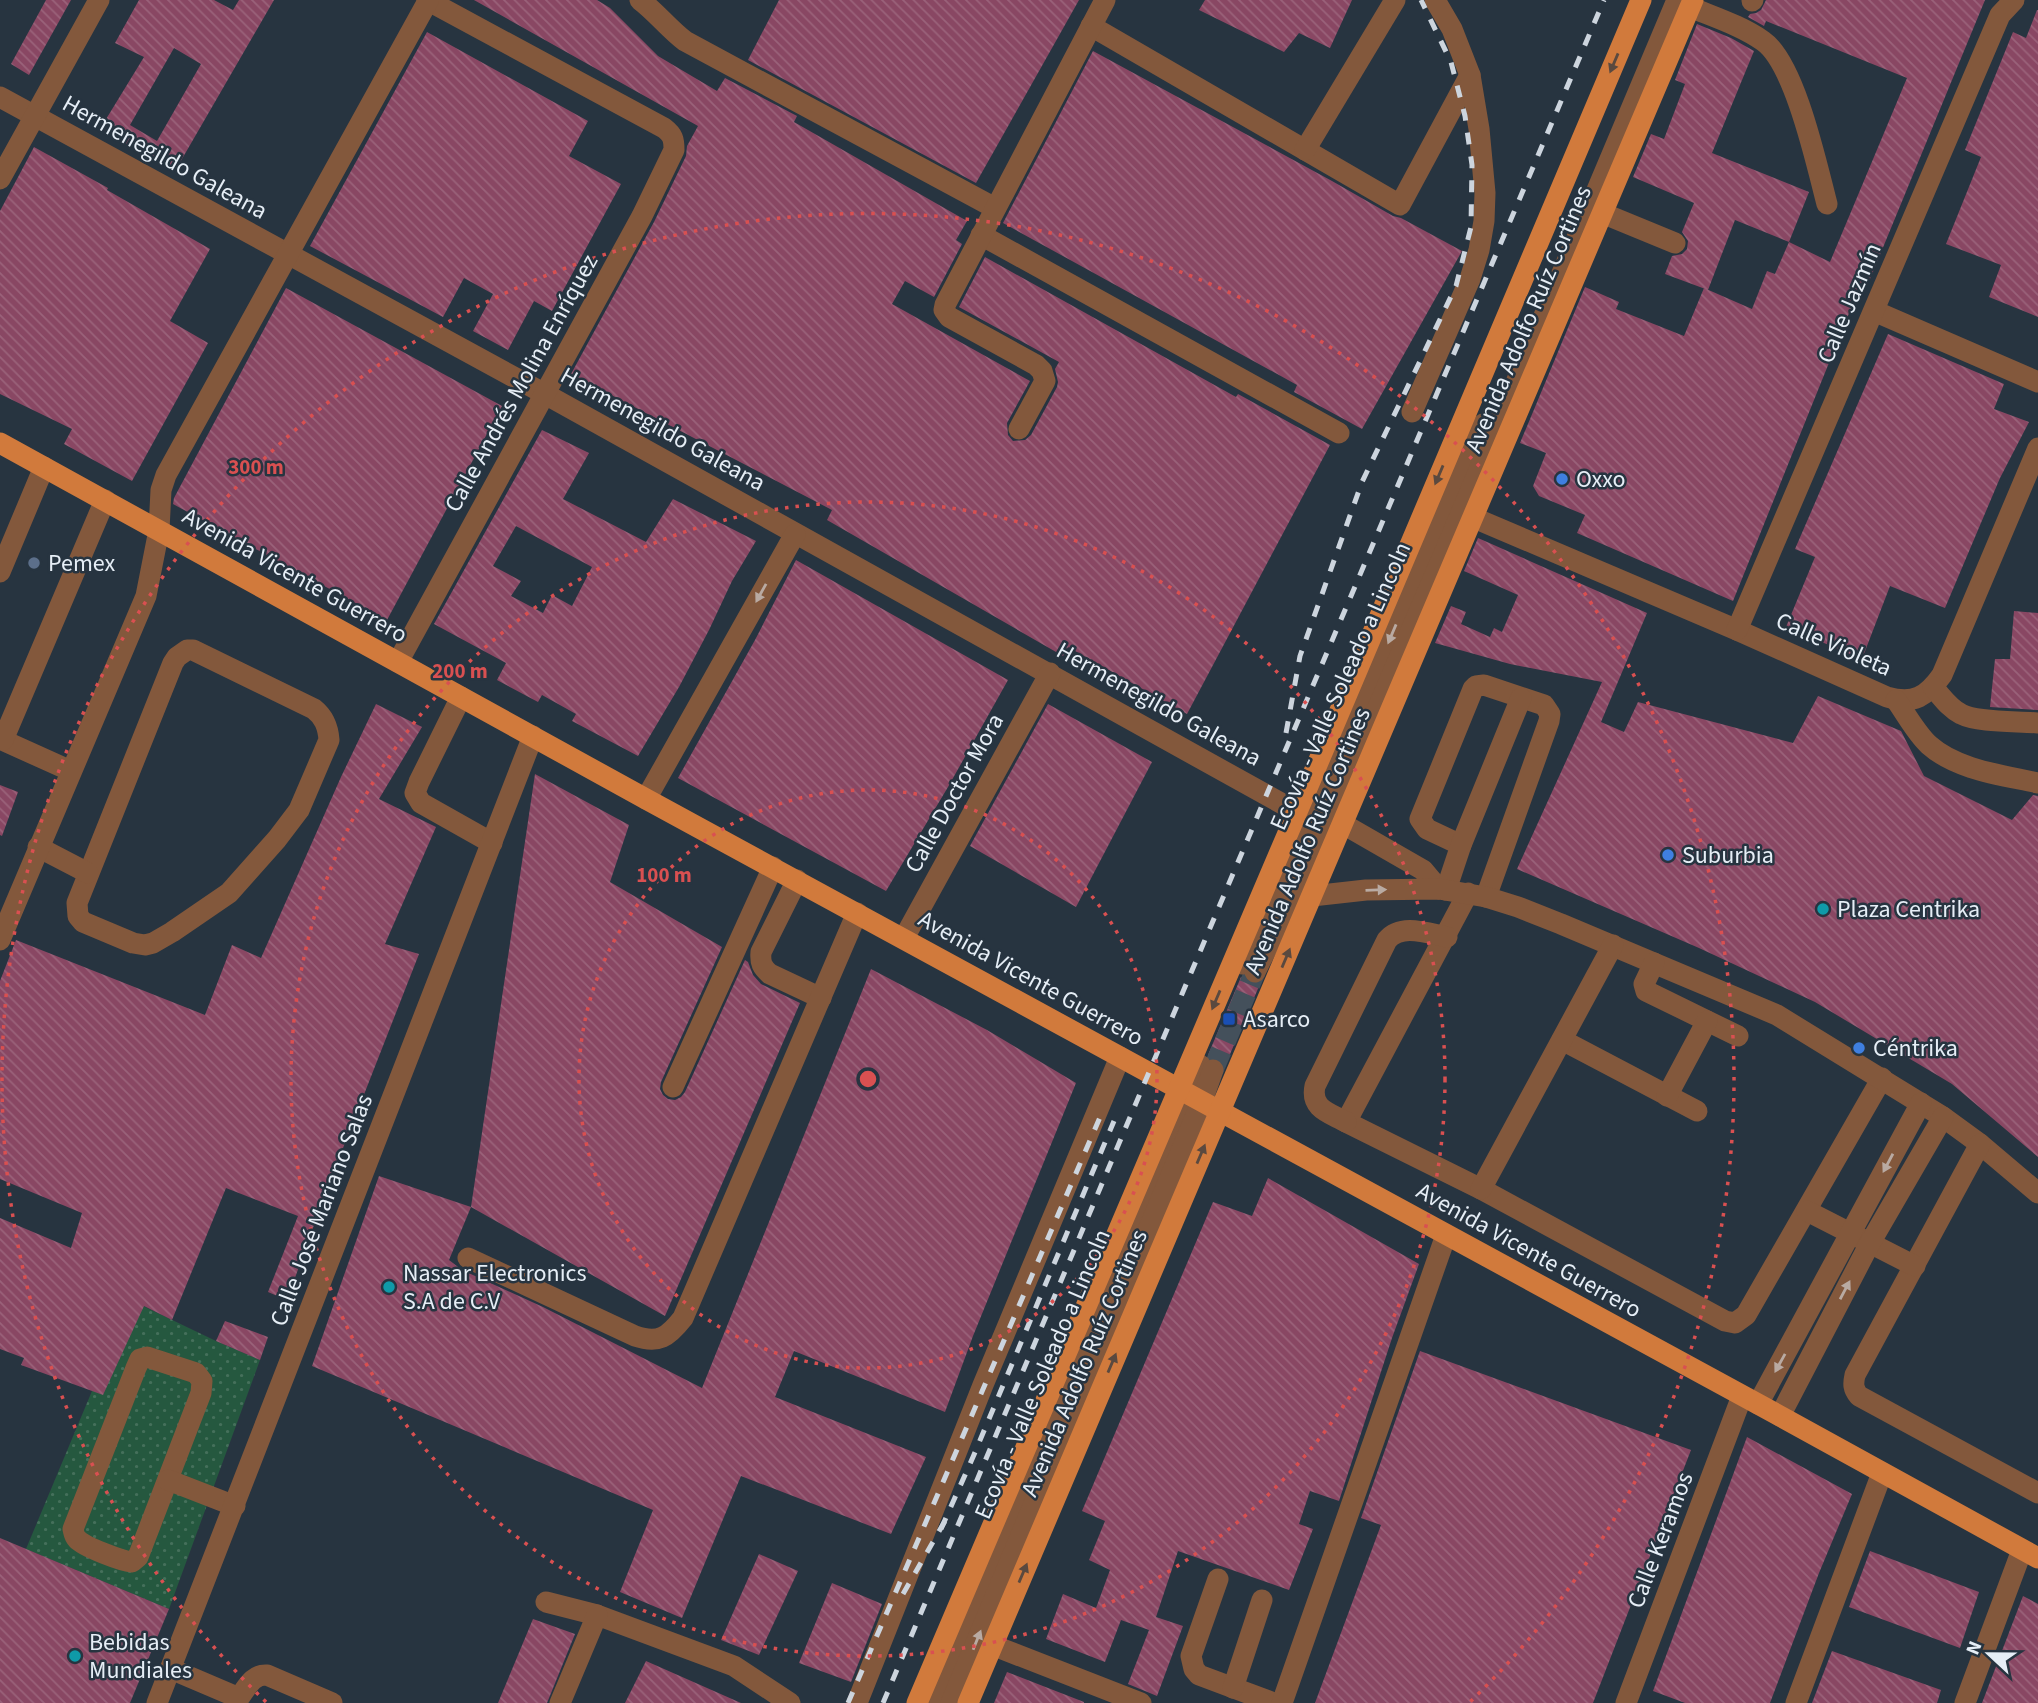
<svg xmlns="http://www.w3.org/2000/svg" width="2038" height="1703" font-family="'Source Sans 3',sans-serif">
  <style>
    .grass { fill: url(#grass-dots) }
    .building { fill: url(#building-back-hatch); fill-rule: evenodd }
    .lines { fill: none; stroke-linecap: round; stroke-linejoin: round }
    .minor-tunnel { stroke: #44505b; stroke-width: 21; stroke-dasharray: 21 10; stroke-linecap: butt }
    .minor { stroke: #83583c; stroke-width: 21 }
    .major { stroke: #d17a3c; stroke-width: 21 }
    .rail { stroke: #cdd5de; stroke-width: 5; stroke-dasharray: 12 12; stroke-linecap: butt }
    .oneway { fill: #5a493f }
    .oneway2 { fill: #b9aaa2 }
    .ring { fill: none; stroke: #d95051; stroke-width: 3.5; stroke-dasharray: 3.5 7 }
    .shop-dot { fill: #3f7fe0; stroke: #273440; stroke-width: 2.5 }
    .service-dot { fill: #5c6f8a; stroke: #273440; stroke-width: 2.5 }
    .culture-dot { fill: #0f9aa8; stroke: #273440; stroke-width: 2.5 }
    .transit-dot { fill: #1a4fb4; stroke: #273440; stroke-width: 2.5 }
    .labels { text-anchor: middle; stroke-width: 5; stroke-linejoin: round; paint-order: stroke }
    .street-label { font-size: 24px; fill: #e6eef6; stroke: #273440 }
    .poi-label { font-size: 24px; fill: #e6eef6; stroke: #273440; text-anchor: start }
    .centre { fill: #d95051; stroke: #273440; stroke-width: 3.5 }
    .ring-label { font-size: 21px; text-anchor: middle; font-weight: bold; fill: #d95051; stroke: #273440; stroke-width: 5; stroke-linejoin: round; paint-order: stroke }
  </style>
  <defs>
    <pattern id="grass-dots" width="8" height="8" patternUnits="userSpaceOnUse" patternTransform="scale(1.75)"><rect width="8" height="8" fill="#25583f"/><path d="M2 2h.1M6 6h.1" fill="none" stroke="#45705b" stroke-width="1.8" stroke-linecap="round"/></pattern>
    <pattern id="building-back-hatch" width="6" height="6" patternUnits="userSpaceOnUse" patternTransform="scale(1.75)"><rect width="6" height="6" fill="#894763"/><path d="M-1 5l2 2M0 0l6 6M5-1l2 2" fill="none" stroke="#9a627a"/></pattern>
  </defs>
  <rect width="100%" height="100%" fill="#273440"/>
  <polygon class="grass" points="143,1306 216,1341 260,1360 169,1609 26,1549 92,1391"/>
  <g class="building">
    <polygon points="46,0 71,0 29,75 11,64"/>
    <path d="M139 0H214L233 10 239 0H274L175 171 100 129 144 57 115 43ZM174 48 201 64 157 141 130 125Z"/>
    <polygon points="474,0 597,0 610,8 658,56 717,91 725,78 797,116 794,122 967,221 956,240 962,244 934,297 905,281 892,304 1030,381 1007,423 1008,435 1013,441 1025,440 1031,435 1057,387 1058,382 1055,369 1059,362 959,307 985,257 1236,397 1238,394 1330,445 1187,714 1068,647 1063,656 827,520 832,510 571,374 654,222 686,156 687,146 698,126"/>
    <polygon points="779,0 1079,0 976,183 748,60"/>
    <polygon points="1205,0 1352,0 1330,48 1299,33 1284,52 1199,10"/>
    <polygon points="1766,0 1985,0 1870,279 1864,276 1733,601 1577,533 1585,515 1539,496 1533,486 1546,453 1520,443 1585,287 1619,302 1616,309 1684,336 1704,288 1752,309 1767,271 1775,274 1789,242 1830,262 1907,78 1766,21 1764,26 1748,17 1750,14 1756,13 1761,10"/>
    <polygon points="2037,10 2038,10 2038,317 1989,297 2001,265 1946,244 1981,157 1965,150 2013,32 2026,38"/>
    <polygon points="1697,24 1731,38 1754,51 1712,153 1809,192 1789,242 1735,220 1708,290 1665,274 1672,256 1682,254 1687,249 1688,241 1682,232 1694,203 1633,177 1651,134 1664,139 1685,84 1675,80"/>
    <polygon points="427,32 588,121 569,156 621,184 552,311 534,301 508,350 473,331 493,294 464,278 443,317 310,246"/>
    <polygon points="1093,51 1332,181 1393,216 1401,218 1462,251 1362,429 1294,392 1297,385 1003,223"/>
    <polygon points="34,147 108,188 107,190 210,249 170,321 208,343 132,481 64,444 72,429 0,394 0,211"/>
    <polygon points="286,288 502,406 387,620 173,504 174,498"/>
    <polygon points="1888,334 2004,384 1994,409 2029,422 2000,478 1945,608 1890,586 1862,659 1786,627 1815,557 1795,549"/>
    <path d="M542 430 589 453 563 499 646 542 673 499 756 541 732 581 709 630 679 687 638 756 572 721 576 714 542 695 538 702 497 680 506 663 434 624ZM516 526 592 567 572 606 552 595 543 613 511 596 521 581 493 566Z"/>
    <polygon points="1478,538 1647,613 1601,722 1624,732 1638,702 1793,743 1818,696 1901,731 1924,776 2012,820 2033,795 2038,796 2038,1157 1952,1084 1815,1002 1699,948 1517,869 1602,682 1510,664 1435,643 1451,606 1466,612 1461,624 1490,637 1494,628 1502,632 1518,595 1464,571"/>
    <polygon points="796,560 1008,680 948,787 886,891 678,778 755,640"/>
    <polygon points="2014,611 2038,613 2038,710 1990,707 1995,659 2010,659"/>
    <polygon points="376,704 422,727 379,799 436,827 385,944 419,954 327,1189 287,1300 268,1292 298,1216 226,1188 172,1320 144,1306 103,1395 21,1365 24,1358 0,1349 0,1218 71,1248 82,1213 0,1179 0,981 16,940 205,1015 232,945 261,958 341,777"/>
    <polygon points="1048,704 1152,762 1076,907 970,846"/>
    <polygon points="535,774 629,825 610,882 722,947 661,1082 660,1089 663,1095 668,1099 675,1100 681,1097 685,1092 745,960 748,962 753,975 761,984 800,1003 665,1316 471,1207"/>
    <polygon points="0,785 18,792 2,836 0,835"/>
    <polygon points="871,969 987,1030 1076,1083 973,1336 945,1412 794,1351 775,1397 926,1457 891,1534 741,1476 682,1618 620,1592 653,1510 312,1366 379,1176 471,1207 449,1260 462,1270 543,1307 702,1388"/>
    <polygon points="1241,977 1250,984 1260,984 1225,1066 1218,1058 1210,1057 1208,1055"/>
    <polygon points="1268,1178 1419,1264 1392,1338 1339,1501 1310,1491 1299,1524 1313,1529 1289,1590 1178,1551 1156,1617 1183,1626 1157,1696 1128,1684 1149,1630 1121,1620 1105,1662 1046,1639 1063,1594 1096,1608 1110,1570 1089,1560 1105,1521 1082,1511 1213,1202 1252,1216"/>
    <polygon points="225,1321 268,1337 260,1360 216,1341"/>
    <polygon points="1420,1351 1691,1450 1593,1703 1315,1703 1381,1525 1361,1518"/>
    <polygon points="1747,1437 1852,1494 1819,1573 1770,1703 1685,1703 1653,1691"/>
    <polygon points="0,1538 169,1609 130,1703 0,1703"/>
    <polygon points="1870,1551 1979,1592 1960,1648 1849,1607"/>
    <polygon points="759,1554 798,1571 759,1655 721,1640"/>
    <polygon points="832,1583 882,1604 851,1682 799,1663"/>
    <polygon points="2023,1596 2038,1604 2038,1703 1982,1703"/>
    <polygon points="533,1619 575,1634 547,1703 498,1703"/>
    <polygon points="1832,1651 1941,1690 1937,1703 1812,1703"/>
    <polygon points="646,1661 741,1703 625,1703"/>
    <polygon points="1007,1672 1084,1702 1084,1703 994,1703"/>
  </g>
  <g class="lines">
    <polyline class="minor-tunnel" points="1213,1070 1255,972"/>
    <g class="minor">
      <path d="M640 0C656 12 669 29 685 41L995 208"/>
      <polyline points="1752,1 1753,0"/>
      <path d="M1690 7C1714 17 1742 26 1763 41 1795 63 1817 166 1827 204"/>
      <polyline points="1091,26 1400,205 1470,75"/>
      <polyline points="0,97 545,394 1297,812"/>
      <polyline points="1305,150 1395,0"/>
      <polyline points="0,179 99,0"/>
      <polyline points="1602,213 1675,243"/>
      <polyline points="981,235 1339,433"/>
      <polyline points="1874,311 2038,382"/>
      <polyline points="1412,412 1470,279 1479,250 1484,221 1485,193 1479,129 1470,75 1452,29 1435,0"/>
      <polyline points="1019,429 1045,381 1042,371 1036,365 949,317 944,310 945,305 1105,0"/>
      <path d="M1472 517 1737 630 1887 697C1914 705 1927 696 1942 675L2038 448"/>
      <polyline points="0,572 44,467"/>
      <polyline points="1737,630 2000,15 2014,0"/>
      <path d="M187 650H193L314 709C324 717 328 726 329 740L299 810 277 839 229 893 172 932 153 943 145 945 133 943 83 922 78 916 77 903 173 663 177 657Z"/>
      <path d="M398 662 642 216 674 150C674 139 673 135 664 128L427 0"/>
      <path d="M1933 687C1942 697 1949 708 1961 714 1978 723 2018 721 2038 723"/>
      <polyline points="461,697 419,782 415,793 421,803 492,843"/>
      <path d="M1896 700C1906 714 1916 733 1929 745 1957 770 2002 775 2038 783"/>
      <polyline points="0,739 71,771"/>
      <polyline points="3,740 105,500"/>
      <polyline points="646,799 795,534"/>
      <polyline points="1343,824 1423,870 1439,889"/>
      <polyline points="1461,845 1427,829 1420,819 1473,689 1476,686 1484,685 1544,705 1550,714 1549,721 1486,897"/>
      <polyline points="38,847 88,873"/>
      <path d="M797 880 761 952C760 963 762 967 770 974L821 998"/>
      <polyline points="1446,890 1461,845 1521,698"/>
      <polyline points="1468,893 1346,1122 1481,1189 1725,1321 1735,1323 1746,1315 1882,1078"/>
      <polyline points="1312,896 1366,890 1439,889 1486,897 1518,907 1561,924 1777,1015 1943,1117 1980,1144 2038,1193"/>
      <polyline points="904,938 1050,673"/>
      <polyline points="0,940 146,596 159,530 161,490 166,475 428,1"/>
      <polyline points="1654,963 1644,984 1646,991 1738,1036"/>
      <polyline points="1242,964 1309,825 1483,424"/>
      <polyline points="1255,972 1324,833 1443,556 1677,0"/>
      <polyline points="1562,1040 1697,1111"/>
      <polyline points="673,1087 773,867"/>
      <polyline points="1667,1096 1707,1021"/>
      <path d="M1346 1122C1330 1113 1310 1109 1315 1086L1387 940C1401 923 1427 933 1447 937"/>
      <path d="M1980 1144 1855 1375C1853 1384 1853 1389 1859 1396L2038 1493"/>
      <polyline points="1481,1189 1613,945"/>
      <polyline points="1807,1211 1915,1266"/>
      <path d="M468 1258 635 1336C659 1344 668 1337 683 1318L857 913"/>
      <path d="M147 1357 196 1373 202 1381 201 1393 138 1557 132 1562C122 1561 84 1547 77 1539 74 1536 74 1533 73 1529L136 1368 140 1359Z"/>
      <polyline points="1758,1404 1921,1103"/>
      <polyline points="1780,1416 1870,1243 1943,1117"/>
      <polyline points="168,1480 235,1506"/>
      <polyline points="1218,1579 1191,1656 1194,1669 1199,1675 1274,1703"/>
      <polyline points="546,1602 597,1615 734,1666 790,1703"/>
      <polyline points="992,1645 1141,1703"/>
      <path d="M171 1669 239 1698C247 1687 253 1674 267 1675L332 1703"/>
      <polyline points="1233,1688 1262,1600"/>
      <polyline points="157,1703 533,736"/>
      <polyline points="560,1703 597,1615"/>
      <polyline points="857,1703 983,1385 1120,1057"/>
      <polyline points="932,1703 1200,1065"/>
      <polyline points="951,1703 1202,1101 1213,1070"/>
      <polyline points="1282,1703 1446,1235"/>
      <polyline points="1626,1703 1742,1396"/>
      <polyline points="1796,1703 1882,1473"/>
      <polyline points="1965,1703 2022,1550"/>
    </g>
    <g class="major">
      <polyline points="0,443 646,799 1758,1404 2038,1558"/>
      <polyline points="917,1703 1297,812 1641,0"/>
      <polyline points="968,1703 1693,0"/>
    </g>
    <g class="rail">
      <polyline points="1286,733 1300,656 1362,482 1456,286 1471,227 1472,165 1465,116 1451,62 1421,0"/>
      <polyline points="941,1529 973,1457 1114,1121"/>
      <polyline points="903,1594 945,1521"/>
      <polyline points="848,1703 1101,1115"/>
      <polyline points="883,1703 1182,994 1604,0"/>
    </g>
  </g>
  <defs><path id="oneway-solid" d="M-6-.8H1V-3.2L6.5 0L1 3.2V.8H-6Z" transform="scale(1.75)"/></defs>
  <g class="oneway">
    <use href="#oneway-solid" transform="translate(1614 63) rotate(113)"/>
    <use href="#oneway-solid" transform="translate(1439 475) rotate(113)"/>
    <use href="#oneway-solid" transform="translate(1286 958) rotate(-67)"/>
    <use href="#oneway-solid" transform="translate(1216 1000) rotate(113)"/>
    <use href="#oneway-solid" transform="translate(1201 1154) rotate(-67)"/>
    <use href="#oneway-solid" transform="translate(1112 1363) rotate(-67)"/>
    <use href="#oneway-solid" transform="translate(1023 1573) rotate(-67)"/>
  </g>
  <g class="oneway2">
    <use href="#oneway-solid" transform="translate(761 593) rotate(119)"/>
    <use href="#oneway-solid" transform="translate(1392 634) rotate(113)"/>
    <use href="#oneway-solid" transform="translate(1376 890) rotate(-2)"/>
    <use href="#oneway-solid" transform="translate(1888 1163) rotate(118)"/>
    <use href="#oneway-solid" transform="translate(1845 1290) rotate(-62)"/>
    <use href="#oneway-solid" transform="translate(1780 1363) rotate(119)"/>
    <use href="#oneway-solid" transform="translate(977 1640) rotate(-68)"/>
  </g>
  <g class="ring">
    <circle cx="868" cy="1079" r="289"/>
    <circle cx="868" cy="1079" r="577"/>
    <path d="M266 1702A866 866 0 1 1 1470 1702"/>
  </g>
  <g class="shop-dot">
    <circle cx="1562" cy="479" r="7"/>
    <circle cx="1668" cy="855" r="7"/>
    <circle cx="1859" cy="1048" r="7"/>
  </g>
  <circle class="service-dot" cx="34" cy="563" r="7"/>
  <g class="culture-dot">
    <circle cx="1823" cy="909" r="7"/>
    <circle cx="389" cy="1287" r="7"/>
    <circle cx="75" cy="1656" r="7"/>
  </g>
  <rect class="transit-dot" x="1222" y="1012" width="14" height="14" rx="3.5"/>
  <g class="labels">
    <g class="street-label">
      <text transform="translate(165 157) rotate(29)" y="8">Hermenegildo Galeana</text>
      <text transform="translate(1849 303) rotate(-67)" y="8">Calle Jazmín</text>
      <text transform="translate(1528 319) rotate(-67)" y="8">Avenida Adolfo Ruíz Cortines</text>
      <text transform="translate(521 383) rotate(-61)" y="8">Calle Andrés Molina Enríquez</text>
      <text transform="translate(663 429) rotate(29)" y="8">Hermenegildo Galeana</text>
      <text transform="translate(295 575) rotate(29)" y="8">Avenida Vicente Guerrero</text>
      <text transform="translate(1834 644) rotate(24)" y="8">Calle Violeta</text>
      <text transform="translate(1340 686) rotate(-66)" y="8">Ecovía - Valle Soleado a Lincoln</text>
      <text transform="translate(1159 704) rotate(29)" y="8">Hermenegildo Galeana</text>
      <text transform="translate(954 793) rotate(-61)" y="8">Calle Doctor Mora</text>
      <text transform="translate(1307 841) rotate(-67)" y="8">Avenida Adolfo Ruíz Cortines</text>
      <text transform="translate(1031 978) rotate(29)" y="8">Avenida Vicente Guerrero</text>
      <text transform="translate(321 1210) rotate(-69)" y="8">Calle José Mariano Salas</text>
      <text transform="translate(1529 1250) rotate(29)" y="8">Avenida Vicente Guerrero</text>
      <text transform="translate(1084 1363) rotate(-67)" y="8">Avenida Adolfo Ruíz Cortines</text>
      <text transform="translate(1042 1374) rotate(-67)" y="8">Ecovía - Valle Soleado a Lincoln</text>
      <text transform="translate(1660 1540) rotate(-69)" y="8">Calle Keramos</text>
    </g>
    <g class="poi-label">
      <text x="1576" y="487">Oxxo</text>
      <text x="48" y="571">Pemex</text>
      <text x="1682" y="863">Suburbia</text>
      <text x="1837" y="917">Plaza Centrika</text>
      <text x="1243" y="1027">Asarco</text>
      <text x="1873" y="1056">Céntrika</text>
      <text x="403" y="1281">Nassar Electronics<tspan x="403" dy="28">S.A de C.V</tspan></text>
      <text x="89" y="1650">Bebidas<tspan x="89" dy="28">Mundiales</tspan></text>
    </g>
  </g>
  <circle cx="868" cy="1079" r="10" class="centre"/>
  <g class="ring-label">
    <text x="256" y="474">300 m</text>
    <text x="460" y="678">200 m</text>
    <text x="664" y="882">100 m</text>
  </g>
  <g transform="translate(1989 1654) rotate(292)" stroke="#273440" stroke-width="5" paint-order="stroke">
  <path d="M0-5L12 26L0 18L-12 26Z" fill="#e6eef6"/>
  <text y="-10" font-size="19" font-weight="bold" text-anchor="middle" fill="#e6eef6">N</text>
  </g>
</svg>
